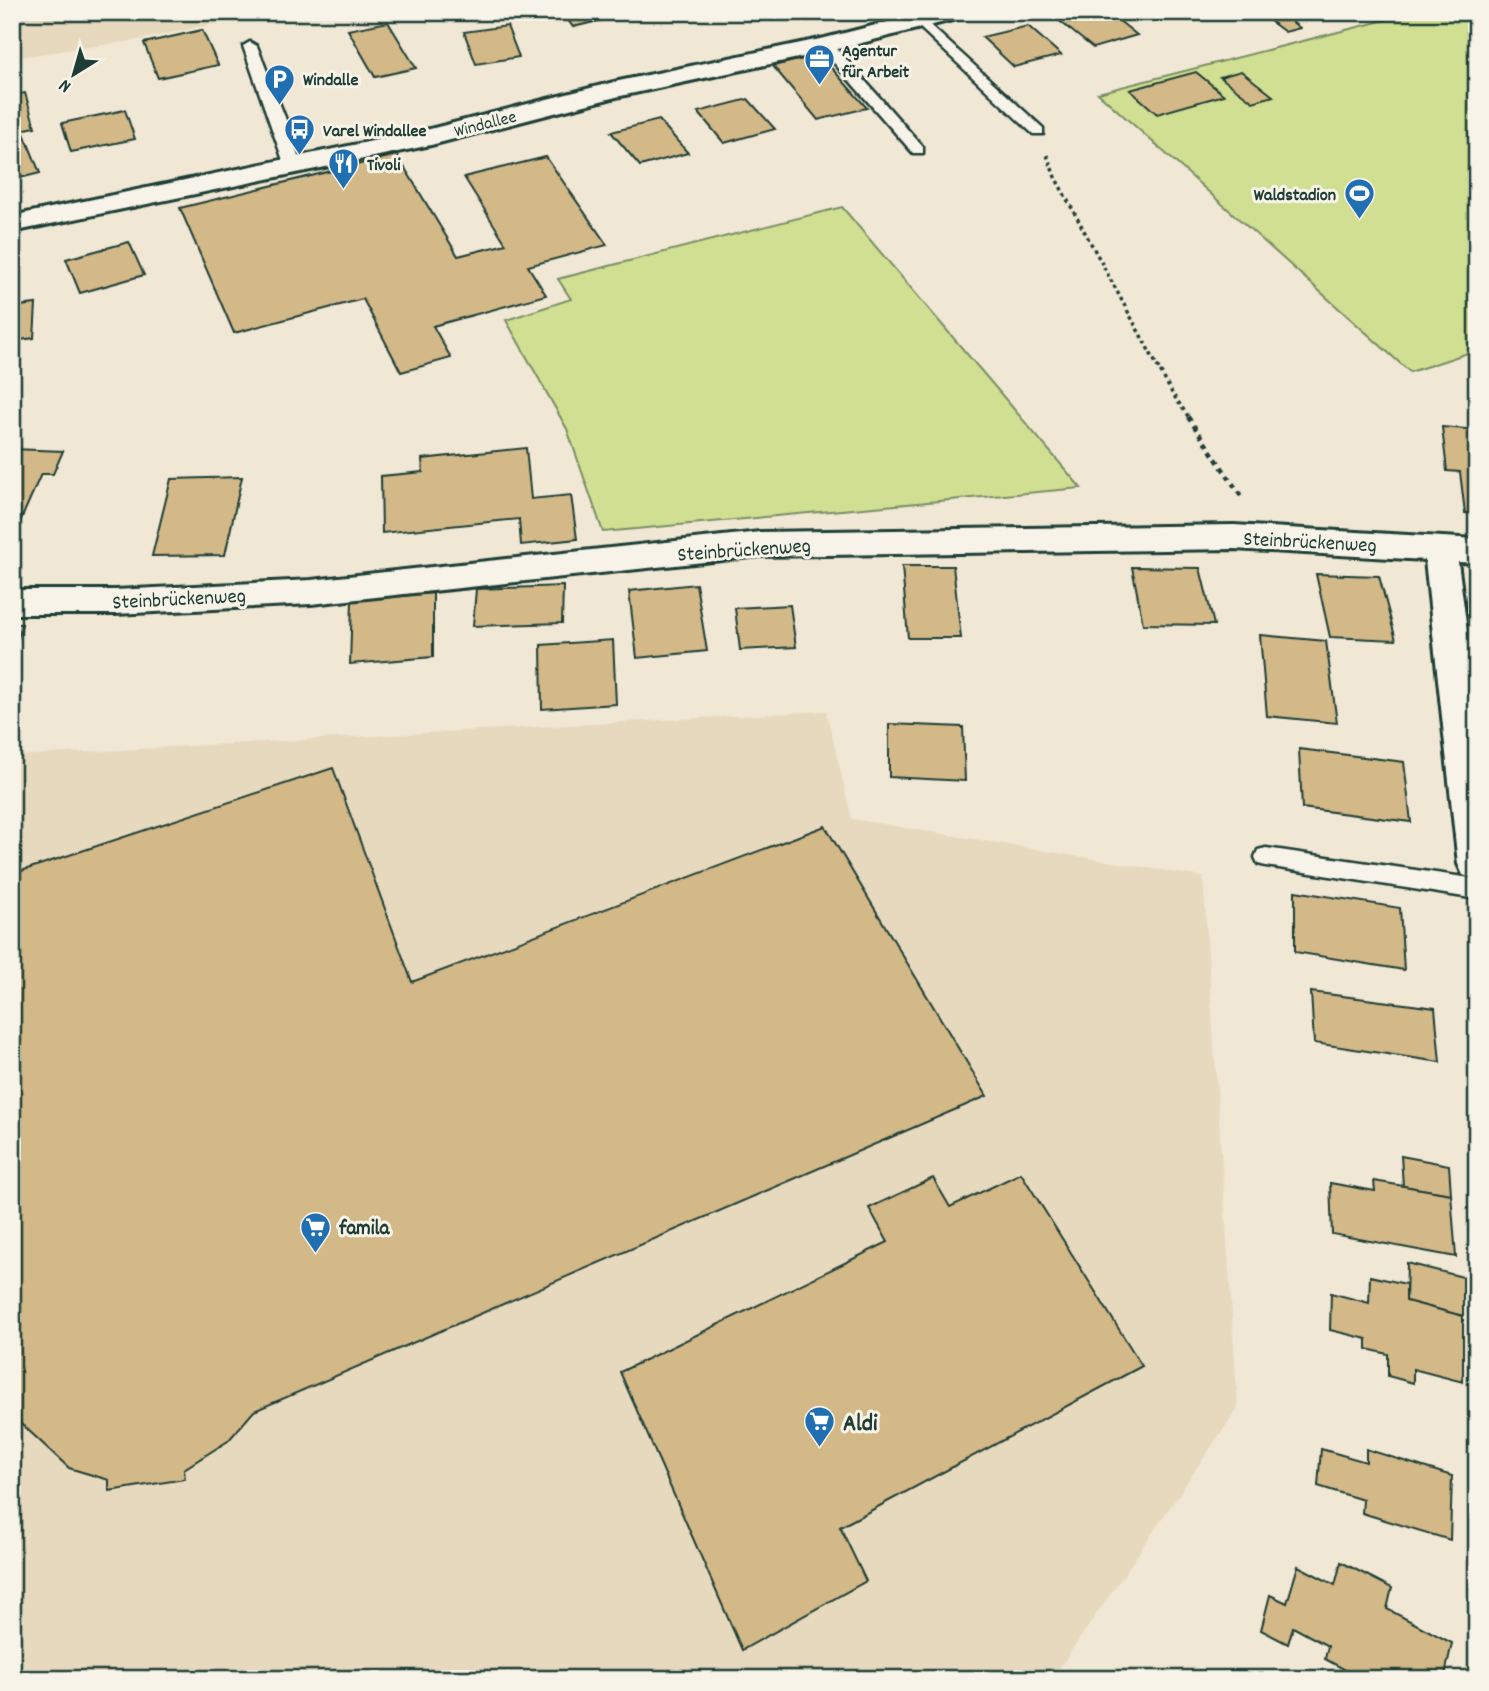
<svg xmlns="http://www.w3.org/2000/svg" width="1489" height="1691" font-family="Dekko,sans-serif">
  <style>
    .built { fill: #e7d9be }
    .green { fill: #d1df93; stroke: #788e64; stroke-width: 2 }
    .building { fill: #d3b888; stroke: #1f3d34; stroke-width: 2 }
    .lines { fill: none; stroke-linecap: round; stroke-linejoin: round }
    .lane-casing { stroke: #1f3d34; stroke-width: 5 }
    .street-casing { stroke: #1f3d34; stroke-width: 6 }
    .path-far1 { stroke: #1f3d34; stroke-width: 3.5; stroke-dasharray: 3.5 3.5; stroke-linecap: butt }
    .path { stroke: #1f3d34; stroke-width: 4.5; stroke-dasharray: 5 5; stroke-linecap: butt }
    .lane { fill: #f7f3e8; fill-rule: evenodd }
    .street { fill: #f7f3e8; fill-rule: evenodd }
    .labels { text-anchor: middle; stroke-width: 6; stroke-linejoin: round; paint-order: stroke }
    .far-poi-label { font-size: 18px; font-weight: bold; fill: #1f3d34; stroke: #f7f3e8; text-anchor: start }
    .far-street-label { font-size: 18px; fill: #1f3d34; stroke: #f7f3e8 }
    .street-label { font-size: 21px; fill: #1f3d34; stroke: #f7f3e8 }
    .poi-label { font-size: 21px; font-weight: bold; fill: #1f3d34; stroke: #f7f3e8; text-anchor: start }
    .near-poi-label { font-size: 24px; font-weight: bold; fill: #1f3d34; stroke: #f7f3e8; text-anchor: start }
  </style>
  <rect width="100%" height="100%" fill="#f0e7d5"/>
  <filter id="ink" filterUnits="userSpaceOnUse"><feTurbulence type="fractalNoise" baseFrequency=".0143" numOctaves="2"/><feDisplacementMap in="SourceGraphic" scale="14" xChannelSelector="R" yChannelSelector="G"/><feConvolveMatrix kernelMatrix="1 2 1 2 8 2 1 2 1" color-interpolation-filters="sRGB"/></filter>
  <g filter="url(#ink)">
    <g class="built">
      <polygon points="12,12 270,12 138,40 12,58"/>
      <polygon points="826,711 852,819 1203,877 1238,1408 1052,1679 12,1679 12,756"/>
    </g>
    <g class="green">
      <polygon points="1417,12 1477,12 1477,350 1410,372 1098,93"/>
      <polygon points="842,207 1081,488 603,532 567,429 506,320 571,299 558,279"/>
    </g>
    <g class="building">
      <polygon points="562,12 621,12 623,15 573,27"/>
      <polygon points="1082,12 1108,12 1137,35 1093,48 1057,19"/>
      <polygon points="1258,12 1288,12 1282,14 1300,28 1285,32"/>
      <polygon points="388,22 416,68 375,77 348,30"/>
      <polygon points="507,26 519,57 476,64 464,32"/>
      <polygon points="1028,26 1061,55 1014,67 982,37"/>
      <polygon points="202,30 218,65 158,78 144,43"/>
      <polygon points="820,55 867,108 818,120 773,66"/>
      <polygon points="1241,71 1273,96 1253,102 1220,77"/>
      <polygon points="1196,72 1224,95 1157,114 1130,90"/>
      <polygon points="25,93 35,127 12,132 12,95"/>
      <polygon points="748,99 775,129 724,143 698,112"/>
      <polygon points="125,110 135,139 71,152 62,123"/>
      <polygon points="659,120 688,153 640,166 611,132"/>
      <polygon points="23,131 40,173 12,180 12,133"/>
      <polygon points="397,155 458,256 506,244 464,177 546,157 607,245 528,266 546,295 433,326 451,358 401,372 363,299 234,333 180,208"/>
      <polygon points="129,242 144,275 80,293 66,259"/>
      <polygon points="36,304 34,338 12,341 12,307"/>
      <polygon points="1442,427 1477,430 1477,514 1465,513 1460,472 1447,471"/>
      <polygon points="526,448 531,499 571,495 577,539 521,545 519,519 382,533 381,476 423,472 422,459"/>
      <polygon points="12,449 63,451 53,474 41,474 12,540"/>
      <polygon points="242,477 225,555 152,556 171,479"/>
      <polygon points="902,566 953,566 961,638 908,638"/>
      <polygon points="1132,567 1200,568 1214,625 1143,624"/>
      <polygon points="1316,574 1379,576 1396,640 1330,637"/>
      <polygon points="696,584 707,651 637,658 629,591"/>
      <polygon points="563,586 562,623 473,626 476,589"/>
      <polygon points="433,593 433,657 350,664 352,600"/>
      <polygon points="790,605 796,647 740,650 735,608"/>
      <polygon points="12,624 22,624 16,645 12,645"/>
      <polygon points="1260,635 1326,641 1337,723 1267,716"/>
      <polygon points="613,640 616,704 542,709 541,645"/>
      <polygon points="889,724 963,727 965,781 889,777"/>
      <polygon points="1299,749 1404,762 1411,822 1302,808"/>
      <polygon points="333,768 412,982 825,826 987,1096 254,1411 228,1441 184,1469 185,1479 109,1491 109,1480 69,1468 12,1415 12,874"/>
      <polygon points="1295,891 1400,908 1404,970 1295,952"/>
      <polygon points="1311,992 1435,1008 1440,1062 1314,1043"/>
      <polygon points="1401,1156 1449,1165 1451,1194 1403,1186"/>
      <polygon points="1021,1173 1142,1366 840,1527 866,1581 742,1650 620,1372 888,1242 869,1208 933,1178 950,1207"/>
      <polygon points="1374,1181 1451,1194 1456,1257 1332,1234 1330,1183 1375,1191"/>
      <polygon points="1407,1263 1463,1277 1463,1316 1406,1301"/>
      <polygon points="1370,1276 1406,1284 1406,1301 1463,1316 1463,1382 1413,1369 1413,1383 1388,1376 1388,1354 1367,1349 1367,1339 1330,1330 1331,1293 1369,1303"/>
      <polygon points="1321,1449 1366,1462 1366,1449 1452,1476 1450,1540 1362,1513 1363,1500 1318,1486"/>
      <polygon points="1341,1562 1392,1588 1387,1609 1452,1643 1444,1679 1362,1679 1325,1659 1328,1646 1293,1627 1288,1644 1261,1630 1270,1595 1287,1603 1298,1566 1335,1585"/>
    </g>
    <g class="lines">
      <defs>
        <g id="lane">
          <polygon points="921,17 1043,128 1043,134 1033,134 916,24 916,18"/>
          <polygon points="826,41 831,42 923,147 923,153 913,153 821,48 821,42"/>
          <polygon points="250,42 257,46 295,143 300,166 298,169 286,169 243,46"/>
          <polygon points="1266,848 1477,879 1477,899 1266,866 1258,864 1255,857 1258,850"/>
        </g>
        <g id="street">
          <polygon points="927,12 968,12 964,17 826,52 616,97 431,145 12,232 12,216 430,129 614,82 825,38"/>
          <polygon points="1234,525 1477,539 1477,563 1458,562 1477,707 1477,880 1463,875 1458,864 1425,560 1234,549 760,556 311,604 115,614 12,614 12,590 115,590 311,580 760,532"/>
        </g>
      </defs>
      <use href="#lane" class="lane-casing"/>
      <use href="#street" class="street-casing"/>
      <polyline class="path-far1" points="1047,155 1055,177 1172,393 1190,419"/>
      <polyline class="path" points="1188,417 1243,499"/>
      <use href="#lane" class="lane"/>
      <use href="#street" class="street"/>
    </g>
  </g>
  <defs>
    <symbol id="office-pin" viewBox="-11 -11 22 30"><path d="M0 17L-7.5 6A9.5 9.5 0 1 1 7.5 6Z" fill="#1f6fb2" stroke="#f7f3e8"/><path d="M-6-3h4V-5.5h4V-3h4V5H-6ZM-1-4.5V-3h2v-1.5ZM-6 0V1H6V0Z" fill="#fff"/></symbol>
    <symbol id="parking-pin" viewBox="-11 -11 22 30"><path d="M0 17L-7.5 6A9.5 9.5 0 1 1 7.5 6Z" fill="#1f6fb2" stroke="#f7f3e8"/><path d="M-3.5-5.5H1a3.5 3.5 0 0 1 0 7H-1V5.5H-3.5ZM-1-3.4V-.6H.8a1.4 1.4 0 0 0 0-2.8Z" fill="#fff"/></symbol>
    <symbol id="bus-pin" viewBox="-11 -11 22 30"><path d="M0 17L-7.5 6A9.5 9.5 0 1 1 7.5 6Z" fill="#1f6fb2" stroke="#f7f3e8"/><path d="M-5-6H5V4H4V6H2V4H-2V6H-4V4H-5ZM-3.5-4V0h7V-4ZM-3.5 1.2v1.5H-2V1.2ZM2 1.2v1.5H3.5V1.2Z" fill="#fff"/></symbol>
    <symbol id="restaurant-pin" viewBox="-11 -11 22 30"><path d="M0 17L-7.5 6A9.5 9.5 0 1 1 7.5 6Z" fill="#1f6fb2" stroke="#f7f3e8"/><path d="M-5-6h1v4h1v-4h1v4h1v-4h1v5L-1.5 .5V6h-2V.5L-5-1ZM5-6V6H3V1.5H1.5Q1.5-4 5-6Z" fill="#fff"/></symbol>
    <symbol id="stadium-pin" viewBox="-11 -11 22 30"><path d="M0 17L-7.5 6A9.5 9.5 0 1 1 7.5 6Z" fill="#1f6fb2" stroke="#f7f3e8"/><path d="M0-5a6.5 5 0 1 0 0 10a6.5 5 0 1 0 0-10ZM-3.5-1.8h7v3.6h-7Z" fill="#fff"/></symbol>
    <symbol id="supermarket-pin" viewBox="-11 -11 22 30"><path d="M0 17L-7.5 6A9.5 9.5 0 1 1 7.5 6Z" fill="#1f6fb2" stroke="#f7f3e8"/><path d="M-6-5.5h2.5l.6 2H6L4.5 2H-2.5L-4.4-4H-6ZM-1.5 3.2a1.3 1.3 0 1 0 .1 0ZM3 3.2a1.3 1.3 0 1 0 .1 0Z" fill="#fff"/></symbol>
  </defs>
  <g fill-rule="evenodd">
    <use href="#office-pin" x="802" y="42" width="35" height="47"/>
    <use href="#parking-pin" x="262" y="62" width="35" height="47"/>
    <use href="#bus-pin" x="282" y="112" width="35" height="47"/>
    <use href="#restaurant-pin" x="326" y="146" width="35" height="47"/>
    <use href="#stadium-pin" x="1342" y="176" width="35" height="47"/>
    <use href="#supermarket-pin" x="298" y="1210" width="35" height="47"/>
    <use href="#supermarket-pin" x="802" y="1404" width="35" height="47"/>
  </g>
  <g class="labels">
    <g class="far-poi-label">
      <text x="842" y="56">Agentur<tspan x="842" dy="21">für Arbeit</tspan></text>
      <text x="303" y="85">Windalle</text>
      <text x="323" y="136">Varel Windallee</text>
      <text x="367" y="170">Tivoli</text>
      <text x="1336" y="200" text-anchor="end">Waldstadion</text>
    </g>
    <g class="far-street-label">
      <text transform="translate(485 123) rotate(-14)" y="6">Windallee</text>
    </g>
    <g class="street-label">
      <text transform="translate(1310 541) rotate(3)" y="7">Steinbrückenweg</text>
      <text transform="translate(744 549) rotate(-4)" y="7">Steinbrückenweg</text>
      <text transform="translate(179 598) rotate(-3)" y="7">Steinbrückenweg</text>
    </g>
    <g class="poi-label">
      <text x="339" y="1234">famila</text>
    </g>
    <g class="near-poi-label">
      <text x="843" y="1430">Aldi</text>
    </g>
  </g>
  <rect width="1489" height="1691" fill="none" stroke="#f7f3e8" stroke-width="42"/>
  <rect x="21" y="21" width="1447" height="1649" fill="none" stroke="#1f3d34" stroke-width="2.5" filter="url(#ink)"/>
  <g transform="translate(74 74) rotate(217)" stroke="#f7f3e8" stroke-width="5" paint-order="stroke">
  <path d="M0-5L12 26L0 18L-12 26Z" fill="#1f3d34"/>
  <text y="-10" font-size="19" font-weight="bold" text-anchor="middle" fill="#1f3d34">N</text>
  </g>
</svg>
